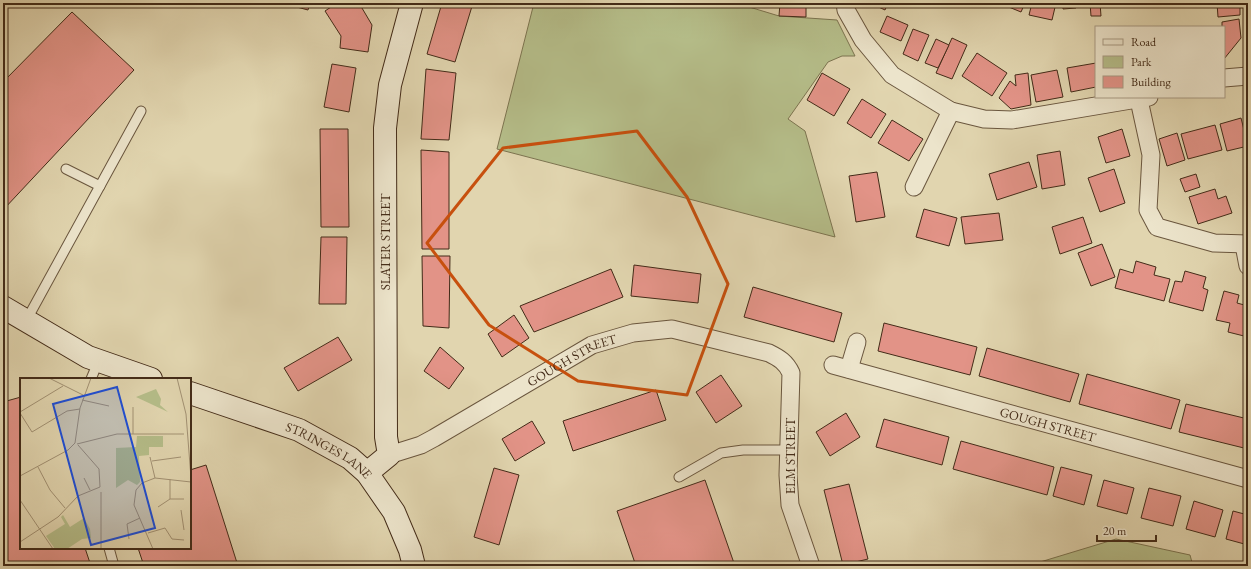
<svg xmlns="http://www.w3.org/2000/svg" width="1251" height="569" font-family="'EB Garamond',serif">
  <style>
    .green { fill: #b5bd89; stroke: #7c7450 }
    .building { fill: #e29387; stroke: #432b18 }
    .lines { fill: none; stroke-linecap: round; stroke-linejoin: round }
    .lane-casing { stroke: #6a563e; stroke-width: 11 }
    .street-casing { stroke: #6a563e; stroke-width: 19 }
    .secondary-casing { stroke: #432b18; stroke-width: 24 }
    .lane { stroke: #ece4cb; stroke-width: 9 }
    .street { stroke: #ece4cb; stroke-width: 17 }
    .secondary { stroke: #ece4cb; stroke-width: 22 }
    .marked { fill: none; stroke: #c7500e; stroke-width: 3; stroke-linejoin: round }
    .labels { text-anchor: middle; stroke-width: 4; stroke-linejoin: round; paint-order: stroke }
    .street-label { font-size: 13px; fill: #432b18; stroke: #ece4cb }
    .inset-road { fill: none; stroke: #a29173; stroke-width: 1 }
    .view { fill: #1d4ed8; fill-opacity: 0.15; stroke: #1d4ed8; stroke-width: 2 }
    .inset-edge { fill: none; stroke: #432b18; stroke-width: 2 }
  </style>
  <rect width="100%" height="100%" fill="#e1d5af"/>
  <filter id="stains"><feTurbulence type="fractalNoise" baseFrequency=".005" numOctaves="4"/><feColorMatrix values="0 0 0 0 .2 0 0 0 0 .09 0 0 0 0 .02 0 0 0 .5 -.17"/></filter>
  <radialGradient id="worn" r=".72"><stop offset=".6" stop-color="#630" stop-opacity="0"/><stop offset="1" stop-color="#630" stop-opacity=".3"/></radialGradient>
  <g class="green">
    <polygon points="534,3 736,3 779,16 837,20 855,56 842,56 828,62 788,119 805,131 835,237 497,149"/>
    <polygon points="1116,539 1190,555 1193,566 1027,566"/>
  </g>
  <g class="building">
    <polygon points="282,3 310,3 308,10"/>
    <polygon points="337,3 359,3 372,25 368,52 340,48 341,36 325,11"/>
    <polygon points="442,3 473,3 455,62 427,54"/>
    <polygon points="780,3 806,3 806,17 779,16"/>
    <polygon points="870,3 888,3 885,10"/>
    <polygon points="999,3 1025,3 1021,12"/>
    <polygon points="1032,3 1056,3 1052,20 1029,15"/>
    <polygon points="1063,3 1076,3 1076,8 1063,9"/>
    <polygon points="1090,3 1100,3 1101,16 1091,16"/>
    <polygon points="1217,3 1240,3 1240,15 1218,17"/>
    <polygon points="72,12 134,70 3,210 3,82"/>
    <polygon points="887,16 908,25 901,41 880,32"/>
    <polygon points="1239,19 1241,38 1224,59 1224,27 1222,27 1222,22"/>
    <polygon points="913,29 929,35 918,61 903,54"/>
    <polygon points="952,38 967,45 952,79 936,73"/>
    <polygon points="936,39 949,45 938,68 925,63"/>
    <polygon points="977,53 1007,73 992,96 962,76"/>
    <polygon points="1096,63 1096,87 1071,92 1067,68"/>
    <polygon points="332,64 356,68 349,112 324,107"/>
    <polygon points="426,69 456,73 449,140 421,139"/>
    <polygon points="1057,70 1063,97 1036,102 1031,75"/>
    <polygon points="822,73 850,89 834,116 807,100"/>
    <polygon points="1028,73 1031,105 1011,109 999,98 1010,81 1016,86 1015,75"/>
    <polygon points="862,99 886,114 871,138 847,123"/>
    <polygon points="1241,118 1248,146 1227,151 1220,124"/>
    <polygon points="892,120 923,139 909,161 878,143"/>
    <polygon points="1215,125 1222,150 1188,159 1181,134"/>
    <polygon points="320,129 348,129 349,227 321,227"/>
    <polygon points="1122,129 1130,156 1106,163 1098,137"/>
    <polygon points="1177,133 1185,160 1167,166 1159,139"/>
    <polygon points="421,150 449,152 449,249 422,249"/>
    <polygon points="1060,151 1065,185 1042,189 1037,155"/>
    <polygon points="1029,162 1037,187 997,200 989,174"/>
    <polygon points="1114,169 1125,203 1100,212 1088,178"/>
    <polygon points="877,172 885,217 856,222 849,176"/>
    <polygon points="1196,174 1200,187 1185,192 1180,179"/>
    <polygon points="1215,189 1218,199 1226,196 1232,213 1198,224 1189,197"/>
    <polygon points="924,209 957,218 949,246 916,237"/>
    <polygon points="999,213 1003,240 965,244 961,217"/>
    <polygon points="1083,217 1092,243 1060,254 1052,227"/>
    <polygon points="321,237 347,237 346,304 319,304"/>
    <polygon points="1102,244 1115,277 1091,286 1078,253"/>
    <polygon points="422,256 450,256 449,328 423,326"/>
    <polygon points="1136,261 1156,267 1154,275 1170,279 1164,301 1115,288 1120,269 1133,273"/>
    <polygon points="634,265 701,274 698,303 631,296"/>
    <polygon points="611,269 623,297 534,332 520,306"/>
    <polygon points="1185,271 1206,277 1203,288 1208,290 1203,311 1169,302 1175,281 1182,282"/>
    <polygon points="753,287 842,313 834,342 744,317"/>
    <polygon points="1224,291 1239,295 1237,303 1248,306 1248,330 1246,329 1244,336 1228,332 1230,323 1216,320"/>
    <polygon points="514,315 529,338 502,357 488,334"/>
    <polygon points="884,323 977,347 970,375 878,351"/>
    <polygon points="338,337 352,360 298,391 284,368"/>
    <polygon points="440,347 464,368 449,389 424,371"/>
    <polygon points="987,348 1079,374 1070,402 979,376"/>
    <polygon points="1087,374 1180,400 1171,429 1079,404"/>
    <polygon points="721,375 742,406 716,423 696,392"/>
    <polygon points="656,390 666,420 573,451 563,421"/>
    <polygon points="21,397 21,548 85,548 91,566 3,566 3,402"/>
    <polygon points="1186,404 1248,419 1248,449 1179,432"/>
    <polygon points="846,413 860,437 830,456 816,432"/>
    <polygon points="884,419 949,437 942,465 876,447"/>
    <polygon points="532,421 545,443 515,461 502,439"/>
    <polygon points="961,441 1054,467 1047,495 953,469"/>
    <polygon points="206,465 238,566 144,566 138,548 190,548 190,470"/>
    <polygon points="1061,467 1092,475 1084,505 1053,496"/>
    <polygon points="494,468 519,475 499,545 474,537"/>
    <polygon points="705,480 735,566 636,566 617,511"/>
    <polygon points="1104,480 1134,488 1127,514 1097,506"/>
    <polygon points="849,484 868,559 843,565 824,490"/>
    <polygon points="1149,488 1181,496 1173,526 1141,518"/>
    <polygon points="1194,501 1223,510 1215,537 1186,529"/>
    <polygon points="1233,511 1248,515 1248,545 1226,539"/>
  </g>
  <g class="lines">
    <defs>
      <g id="lane">
        <polyline points="66,169 100,186"/>
        <polyline points="26,321 141,111"/>
        <polyline points="91,379 99,360"/>
        <polyline points="679,477 721,453 743,450 789,450"/>
        <polyline points="109,548 114,566"/>
      </g>
      <g id="street">
        <polyline points="845,3 846,10 863,40 892,75 951,111 984,119 1012,120 1149,97"/>
        <polyline points="1224,78 1248,76"/>
        <polyline points="1139,100 1151,155 1148,210 1157,227 1214,243 1248,244"/>
        <polyline points="914,187 951,111"/>
        <polyline points="1244,245 1248,266"/>
        <path id="s1" d="M833 365 1248 479"/>
        <polyline points="849,369 857,342"/>
        <path id="s2" d="M389 455 421 445 434 438 592 345 633 333 672 329 769 353C779 358 786 362 791 373L788 475 790 505 811 566"/>
      </g>
      <g id="secondary">
        <polyline points="3,307 88,357 151,379"/>
        <path id="s3" d="M190 393 299 430 350 458 367 473 394 512 410 550 414 566"/>
        <polyline points="367,473 389,455 386,437 385,128 390,85 412,3"/>
      </g>
    </defs>
    <use href="#lane" class="lane-casing"/>
    <use href="#street" class="street-casing"/>
    <use href="#secondary" class="secondary-casing"/>
    <use href="#lane" class="lane"/>
    <use href="#street" class="street"/>
    <use href="#secondary" class="secondary"/>
  </g>
  <path class="marked" d="M637 131 687 197 728 284 687 395 578 381 489 325 427 243 503 148Z"/>
  <g class="labels">
    <g class="street-label">
      <text transform="translate(385 242) rotate(-90)" y="5">SLATER STREET</text>
      <text dy="5" stroke="none"><textPath href="#s2" startOffset="207">GOUGH STREET</textPath></text>
      <text dy="5" stroke="none"><textPath href="#s1" startOffset="223">GOUGH STREET</textPath></text>
      <text dy="5" stroke="none"><textPath href="#s3" startOffset="151">STRINGES LANE</textPath></text>
      <text transform="translate(790 456) rotate(-90)" y="5">ELM STREET</text>
    </g>
  </g>
  <g transform="translate(20 378)">
    <rect width="171" height="171" fill="#e1d5af"/>
    <path d="M136 11 141 21 140 27 148 34 116 19ZM117 58H143V69H129V77L119 78 120 104 117 107 108 102 96 110V70L116 69ZM43 137 50 149 64 140 70 151 71 160 62 161 47 171H35L26 158 45 146 41 139Z" fill="#b5bd89"/>
    <path class="inset-road" d="M29 0 63 17M157 0 166 36 171 100M62 22 89 28M0 34 43 8M0 35 12 54 47 33 60 31M113 56V29M57 66 97 56H164M130 79 135 100M132 83 161 79M18 89 30 112 45 130M0 98 48 72 55 65 60 30 71 0M64 100 70 112M150 121H164M0 122 33 171M138 129 150 121V101M161 132 164 152M128 155 145 150 152 161 164 162M109 161 107 146 120 140M0 164 38 139 58 118 80 109 79 91 58 67M81 171V114M133 171 114 127 116 112 122 105 135 100 171 104"/>
    <path class="view" d="M97 9 135 150 71 167 33 26Z"/>
    <rect width="171" height="171" class="inset-edge"/>
  </g>
  <rect width="1251" height="569" fill="none" stroke="#e1d5af" stroke-width="16"/>
  <rect x="4" y="4" width="1243" height="561" fill="none" stroke="#432b18" stroke-width="2"/>
  <rect x="8" y="8" width="1235" height="553" fill="none" stroke="#432b18"/>
  <rect x="1095" y="26" width="130" height="72" fill="#ece4cb" stroke="#a89a83"/>
  <rect x="1103" y="39" width="20" height="6" fill="#ece4cb" stroke="#a89a83"/>
  <text x="1131" y="46" font-size="12" fill="#432b18">Road</text>
  <rect x="1103" y="56" width="20" height="12" fill="#b5bd89" stroke="#a89a83"/>
  <text x="1131" y="66" font-size="12" fill="#432b18">Park</text>
  <rect x="1103" y="76" width="20" height="12" fill="#e29387" stroke="#a89a83"/>
  <text x="1131" y="86" font-size="12" fill="#432b18">Building</text>
  <path d="M1097 535v6h59v-6" fill="none" stroke="#432b18" stroke-width="2"/>
  <text x="1103" y="535" font-size="12" fill="#432b18" stroke="#ece4cb" stroke-width="3" paint-order="stroke">20 m</text>
  <rect width="100%" height="100%" filter="url(#stains)"/>
  <rect width="100%" height="100%" fill="url(#worn)"/>
</svg>
